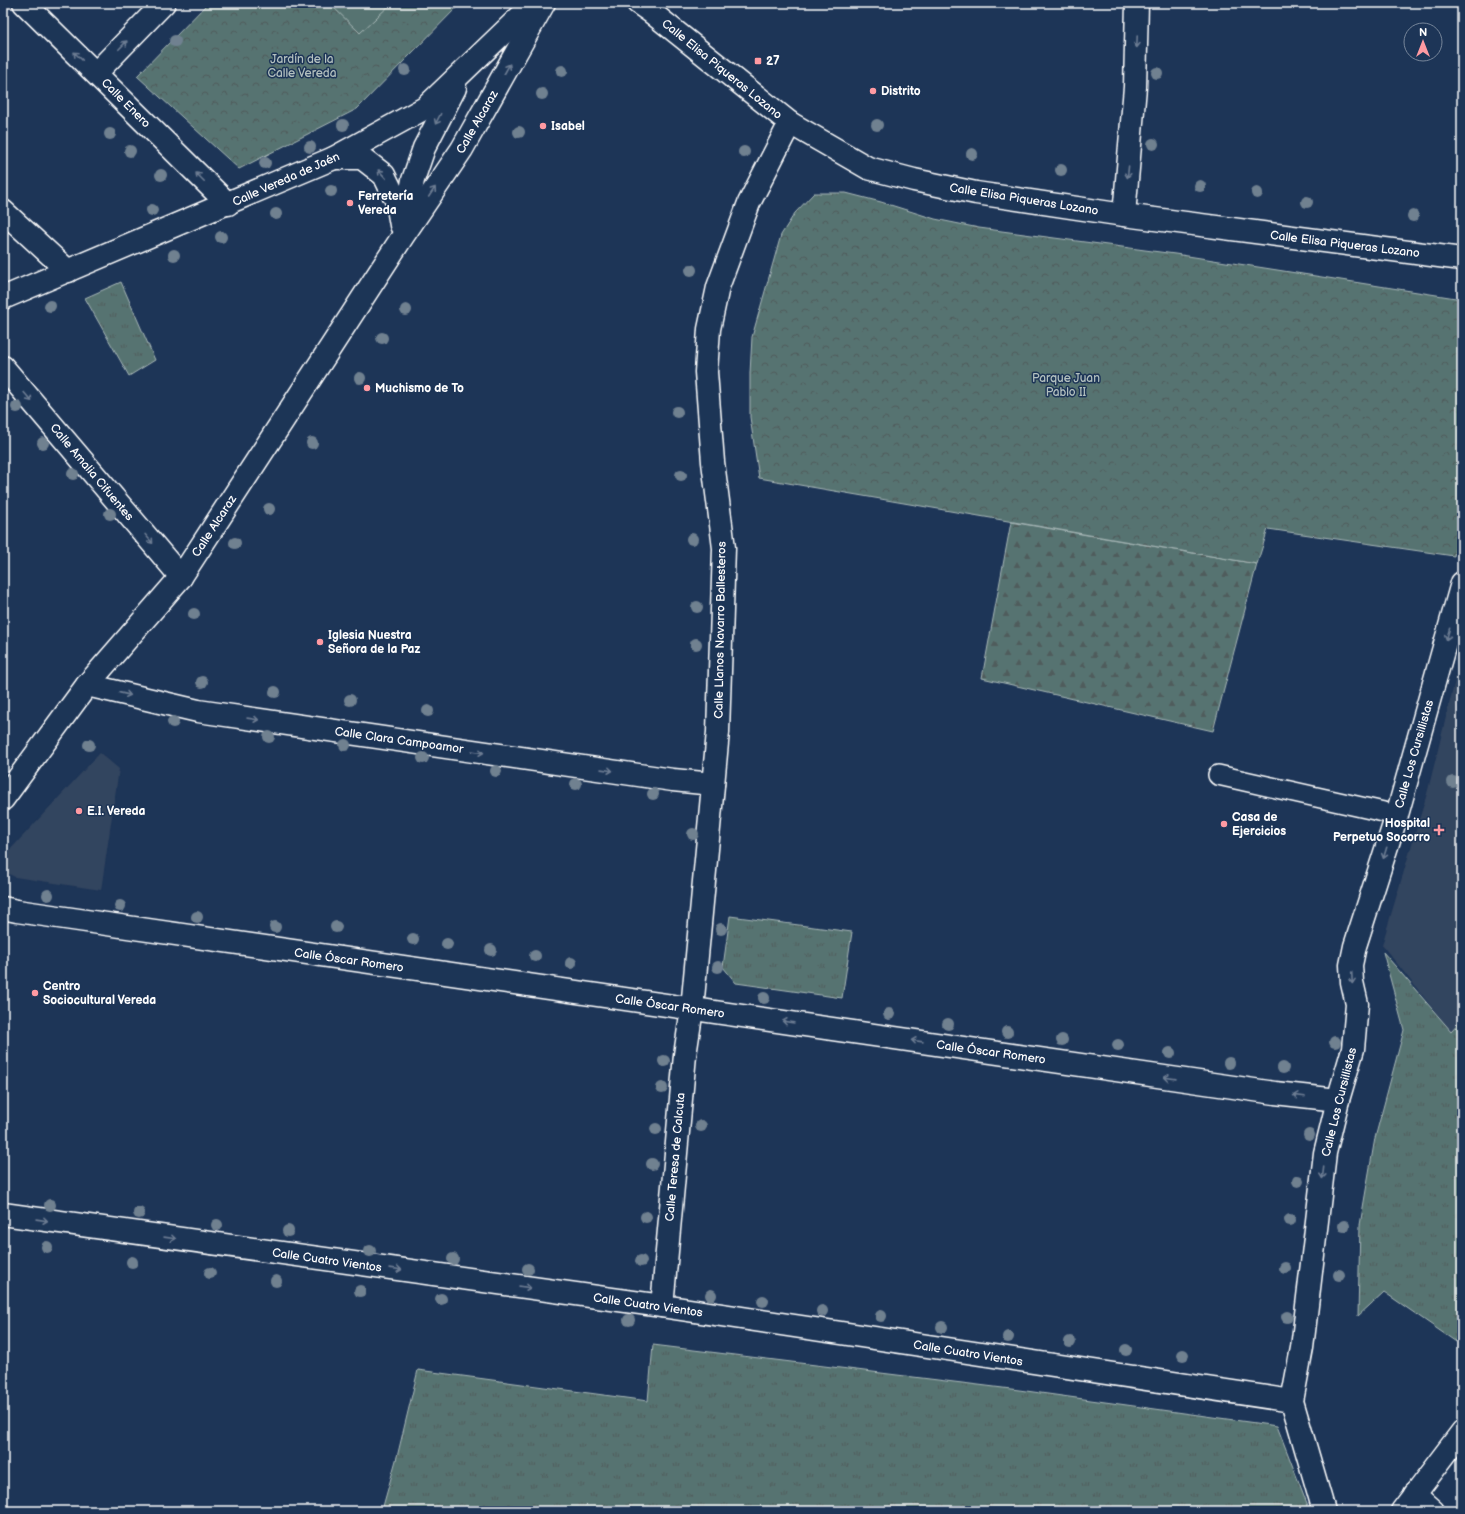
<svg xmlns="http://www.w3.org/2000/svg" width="1465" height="1514" font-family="'Balsamiq Sans',sans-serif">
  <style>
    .built { fill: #33445e }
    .grass { fill: url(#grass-tufts); stroke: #aab9b8 }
    .forest { fill: url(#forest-firs); stroke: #aab9b8 }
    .park { fill: url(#park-crowns); stroke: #aab9b8 }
    .garden { fill: #567371; stroke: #aab9b8 }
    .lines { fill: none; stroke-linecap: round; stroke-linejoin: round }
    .lane-casing { stroke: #fff; stroke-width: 22 }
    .street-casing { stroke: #fff; stroke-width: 25 }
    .lane { stroke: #1d3557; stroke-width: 19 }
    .street { stroke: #1d3557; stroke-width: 22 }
    .tree { fill: #708190 }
    .oneway { stroke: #6c7c92 }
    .poi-dot { fill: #ff9aa2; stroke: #1d3557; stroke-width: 1.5 }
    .labels { text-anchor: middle; stroke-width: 3; stroke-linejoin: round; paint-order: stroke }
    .park-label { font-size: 12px; fill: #b3c0bf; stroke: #1d3557 }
    .poi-label { font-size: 12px; font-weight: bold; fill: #fff; stroke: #1d3557; text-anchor: start }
    .street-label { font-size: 12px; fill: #fff; stroke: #1d3557 }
  </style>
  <defs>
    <pattern id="grass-tufts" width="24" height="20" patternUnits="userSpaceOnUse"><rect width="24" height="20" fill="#567371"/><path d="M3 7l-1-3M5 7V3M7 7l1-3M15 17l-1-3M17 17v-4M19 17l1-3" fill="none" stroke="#505c5b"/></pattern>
    <pattern id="forest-firs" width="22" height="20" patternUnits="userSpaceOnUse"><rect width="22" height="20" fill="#567371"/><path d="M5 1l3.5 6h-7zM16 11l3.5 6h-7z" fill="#505c5b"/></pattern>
    <pattern id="park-crowns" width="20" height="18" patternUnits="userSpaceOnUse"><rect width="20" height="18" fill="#567371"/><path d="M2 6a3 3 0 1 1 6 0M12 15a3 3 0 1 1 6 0" fill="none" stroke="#505c5b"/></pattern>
  </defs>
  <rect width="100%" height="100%" fill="#1d3557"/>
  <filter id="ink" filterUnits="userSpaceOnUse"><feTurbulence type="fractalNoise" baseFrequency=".025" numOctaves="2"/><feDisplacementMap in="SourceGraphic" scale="8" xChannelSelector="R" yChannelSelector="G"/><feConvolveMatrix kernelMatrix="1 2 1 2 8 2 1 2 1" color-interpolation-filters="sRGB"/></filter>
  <g filter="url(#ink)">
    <g class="built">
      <polygon points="1462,652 1462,1019 1451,1031 1382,945 1428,790"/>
      <polygon points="100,753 119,769 101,890 15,877 5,872 3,860 8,852"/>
    </g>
    <g class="grass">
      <polygon points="121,282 155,360 129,376 85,298"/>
      <polygon points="730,916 852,932 842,998 736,983 723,967"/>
      <polygon points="1383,952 1451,1031 1462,1019 1462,1346 1384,1292 1358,1316 1360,1225 1375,1138 1404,1030"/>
      <polygon points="653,1345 1019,1390 1277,1426 1310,1511 382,1510 398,1453 418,1370 648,1401"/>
    </g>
    <polygon class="forest" points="1011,522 1257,564 1213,731 982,678"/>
    <g class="park">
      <polygon points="208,3 461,3 357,109 239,169 137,76"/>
      <polygon points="814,193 846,193 881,202 935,219 979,228 1175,254 1462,299 1462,512 1454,556 1268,529 1257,564 759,478 750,417 750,373 752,337 781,235 795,213"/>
    </g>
    <polygon class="garden" points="329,3 392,3 360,33"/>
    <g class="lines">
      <defs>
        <polyline id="lane" points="1218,775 1397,815"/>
        <g id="street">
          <polyline points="24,3 228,204"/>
          <polyline points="638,3 651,12 790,123 868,168 914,180 976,193 1124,215 1462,259"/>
          <polyline points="96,73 164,3"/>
          <polyline points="334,158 362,158 384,175 397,202 401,225"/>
          <polyline points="3,211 68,271"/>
          <polyline points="1124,215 1135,87 1137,3"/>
          <polyline points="404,229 413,180 424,148 455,88"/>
          <polyline points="3,298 334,158 425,108 526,11 533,3"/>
          <polyline points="3,367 181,577"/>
          <polyline points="87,685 198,711 673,780 713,784"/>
          <polyline points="3,799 87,685 181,577 403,236 462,149 544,3"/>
          <polyline points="3,908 17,911 1275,1093 1338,1100"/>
          <polyline points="3,1214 662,1306 1292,1401"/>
          <polyline points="662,1306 685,1055 692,1009 718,732 724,548 713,462 706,372 709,329 718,287 749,203 790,123"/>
          <polyline points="1414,1494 1433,1511"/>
          <polyline points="1324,1511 1292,1401 1302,1348 1325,1153 1338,1100 1353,1049 1357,1004 1352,982 1351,965 1355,946 1397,815 1462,583"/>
          <polyline points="1402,1511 1462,1432"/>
        </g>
      </defs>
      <use href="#lane" class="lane-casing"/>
      <use href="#street" class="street-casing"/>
      <use href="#lane" class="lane"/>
      <use href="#street" class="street"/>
    </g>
    <g class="tree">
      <circle cx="175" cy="41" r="6"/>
      <circle cx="405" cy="70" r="6"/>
      <circle cx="562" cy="71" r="6"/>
      <circle cx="1157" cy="73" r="6"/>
      <circle cx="542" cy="94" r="6"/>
      <circle cx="343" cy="125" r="6"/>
      <circle cx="877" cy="125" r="6"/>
      <circle cx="519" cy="132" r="6"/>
      <circle cx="110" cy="134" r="6"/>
      <circle cx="1153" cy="144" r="6"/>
      <circle cx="310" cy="147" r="6"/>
      <circle cx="130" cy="151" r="6"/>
      <circle cx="744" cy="152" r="6"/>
      <circle cx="972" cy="154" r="6"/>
      <circle cx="265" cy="163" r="6"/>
      <circle cx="1061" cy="170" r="6"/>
      <circle cx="161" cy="175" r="6"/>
      <circle cx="1200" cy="186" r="6"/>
      <circle cx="331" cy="191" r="6"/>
      <circle cx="1257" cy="193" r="6"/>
      <circle cx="1307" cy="202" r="6"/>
      <circle cx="152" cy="210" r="6"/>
      <circle cx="276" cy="214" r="6"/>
      <circle cx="1413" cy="216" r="6"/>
      <circle cx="221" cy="237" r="6"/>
      <circle cx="174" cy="255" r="6"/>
      <circle cx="691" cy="270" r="6"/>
      <circle cx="50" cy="306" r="6"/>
      <circle cx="406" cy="310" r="6"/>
      <circle cx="382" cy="338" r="6"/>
      <circle cx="360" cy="378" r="6"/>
      <circle cx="17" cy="407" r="6"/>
      <circle cx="677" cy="412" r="6"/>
      <circle cx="43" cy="443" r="6"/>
      <circle cx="312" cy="443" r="6"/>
      <circle cx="73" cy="474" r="6"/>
      <circle cx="681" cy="475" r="6"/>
      <circle cx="269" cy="509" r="6"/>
      <circle cx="110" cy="514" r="6"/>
      <circle cx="692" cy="539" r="6"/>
      <circle cx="235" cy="543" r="6"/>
      <circle cx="697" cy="607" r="6"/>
      <circle cx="194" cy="614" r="6"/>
      <circle cx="696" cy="644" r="6"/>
      <circle cx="202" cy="682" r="6"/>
      <circle cx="275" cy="692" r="6"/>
      <circle cx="350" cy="700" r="6"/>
      <circle cx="428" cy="711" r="6"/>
      <circle cx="173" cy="722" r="6"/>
      <circle cx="269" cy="737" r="6"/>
      <circle cx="89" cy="745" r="6"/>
      <circle cx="345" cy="745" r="6"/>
      <circle cx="423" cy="758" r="6"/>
      <circle cx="496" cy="771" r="6"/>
      <circle cx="1453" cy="782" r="6"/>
      <circle cx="576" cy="784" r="6"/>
      <circle cx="653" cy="794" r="6"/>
      <circle cx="693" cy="834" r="6"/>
      <circle cx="48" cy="895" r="6"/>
      <circle cx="120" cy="906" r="6"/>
      <circle cx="197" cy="917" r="6"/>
      <circle cx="275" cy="927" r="6"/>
      <circle cx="336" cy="927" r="6"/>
      <circle cx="721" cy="929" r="6"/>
      <circle cx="413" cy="939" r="6"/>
      <circle cx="447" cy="944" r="6"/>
      <circle cx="491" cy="950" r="6"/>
      <circle cx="535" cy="956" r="6"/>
      <circle cx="571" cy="963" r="6"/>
      <circle cx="718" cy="967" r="6"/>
      <circle cx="764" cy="998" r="6"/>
      <circle cx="889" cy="1014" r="6"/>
      <circle cx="948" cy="1024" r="6"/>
      <circle cx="1007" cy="1032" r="6"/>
      <circle cx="1062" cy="1040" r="6"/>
      <circle cx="1335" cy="1042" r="6"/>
      <circle cx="1118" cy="1045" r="6"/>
      <circle cx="1170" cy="1053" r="6"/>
      <circle cx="664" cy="1061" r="6"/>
      <circle cx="1229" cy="1063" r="6"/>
      <circle cx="1283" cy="1068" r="6"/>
      <circle cx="662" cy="1088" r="6"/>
      <circle cx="701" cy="1126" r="6"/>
      <circle cx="656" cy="1129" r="6"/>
      <circle cx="1309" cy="1135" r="6"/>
      <circle cx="652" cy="1164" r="6"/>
      <circle cx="1298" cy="1181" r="6"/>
      <circle cx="50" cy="1205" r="6"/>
      <circle cx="139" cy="1213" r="6"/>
      <circle cx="646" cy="1217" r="6"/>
      <circle cx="1290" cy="1220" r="6"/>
      <circle cx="217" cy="1225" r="6"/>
      <circle cx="1344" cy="1226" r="6"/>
      <circle cx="288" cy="1231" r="6"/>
      <circle cx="47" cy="1247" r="6"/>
      <circle cx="370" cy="1251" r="6"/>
      <circle cx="453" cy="1259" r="6"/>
      <circle cx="641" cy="1261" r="6"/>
      <circle cx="132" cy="1262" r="6"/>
      <circle cx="1285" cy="1268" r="6"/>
      <circle cx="528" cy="1269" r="6"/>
      <circle cx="210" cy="1273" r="6"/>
      <circle cx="1339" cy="1275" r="6"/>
      <circle cx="276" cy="1281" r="6"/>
      <circle cx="360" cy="1291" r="6"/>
      <circle cx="711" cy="1295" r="6"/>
      <circle cx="441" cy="1299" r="6"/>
      <circle cx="763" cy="1301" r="6"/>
      <circle cx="822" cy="1311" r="6"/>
      <circle cx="881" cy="1316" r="6"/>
      <circle cx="1287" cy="1317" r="6"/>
      <circle cx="629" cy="1320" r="6"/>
      <circle cx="942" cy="1327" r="6"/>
      <circle cx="1008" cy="1337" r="6"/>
      <circle cx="1070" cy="1342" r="6"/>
      <circle cx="1126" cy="1350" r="6"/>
      <circle cx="1183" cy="1355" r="6"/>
    </g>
    <defs><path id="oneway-shaft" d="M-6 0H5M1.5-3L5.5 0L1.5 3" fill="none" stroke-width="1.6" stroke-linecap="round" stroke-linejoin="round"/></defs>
    <g class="oneway">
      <use href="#oneway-shaft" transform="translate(1137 42) rotate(92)"/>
      <use href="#oneway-shaft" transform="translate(123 45) rotate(-46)"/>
      <use href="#oneway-shaft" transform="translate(78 56) rotate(-136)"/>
      <use href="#oneway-shaft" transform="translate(507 69) rotate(-61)"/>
      <use href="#oneway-shaft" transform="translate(438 119) rotate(117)"/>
      <use href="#oneway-shaft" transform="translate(1128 172) rotate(96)"/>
      <use href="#oneway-shaft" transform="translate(382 174) rotate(-133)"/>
      <use href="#oneway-shaft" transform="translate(200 177) rotate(-135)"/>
      <use href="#oneway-shaft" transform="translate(432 192) rotate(-56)"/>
      <use href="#oneway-shaft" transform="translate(28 397) rotate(50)"/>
      <use href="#oneway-shaft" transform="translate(149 539) rotate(50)"/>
      <use href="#oneway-shaft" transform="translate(1448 634) rotate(106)"/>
      <use href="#oneway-shaft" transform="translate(125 694) rotate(13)"/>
      <use href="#oneway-shaft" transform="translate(253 719) rotate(8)"/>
      <use href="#oneway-shaft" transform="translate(478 752) rotate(8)"/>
      <use href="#oneway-shaft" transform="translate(607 770) rotate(8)"/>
      <use href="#oneway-shaft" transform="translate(1385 853) rotate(107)"/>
      <use href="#oneway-shaft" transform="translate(1352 978) rotate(87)"/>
      <use href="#oneway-shaft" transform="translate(788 1022) rotate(-172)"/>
      <use href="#oneway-shaft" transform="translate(917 1041) rotate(-172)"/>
      <use href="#oneway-shaft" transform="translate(1170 1078) rotate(-172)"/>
      <use href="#oneway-shaft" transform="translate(1299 1096) rotate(-173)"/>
      <use href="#oneway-shaft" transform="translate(1323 1173) rotate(97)"/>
      <use href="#oneway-shaft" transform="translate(42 1220) rotate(8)"/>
      <use href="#oneway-shaft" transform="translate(170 1238) rotate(8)"/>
      <use href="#oneway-shaft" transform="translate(396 1269) rotate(8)"/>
      <use href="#oneway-shaft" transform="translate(525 1287) rotate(8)"/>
    </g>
  </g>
  <g class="poi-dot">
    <rect x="754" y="57" width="8" height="8" rx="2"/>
    <circle cx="873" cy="91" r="4"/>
    <circle cx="543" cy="126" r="4"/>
    <circle cx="350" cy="203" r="4"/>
    <circle cx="367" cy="388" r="4"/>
    <circle cx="320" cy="642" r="4"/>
    <circle cx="79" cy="811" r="4"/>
    <circle cx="1224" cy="824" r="4"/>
    <path d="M1437 824h4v4h4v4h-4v4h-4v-4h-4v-4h4z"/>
    <circle cx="35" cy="993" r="4"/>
  </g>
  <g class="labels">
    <g class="park-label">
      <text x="302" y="63">Jardín de la<tspan x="302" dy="14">Calle Vereda</tspan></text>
      <text x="1066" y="382">Parque Juan<tspan x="1066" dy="14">Pablo II</tspan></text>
    </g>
    <g class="poi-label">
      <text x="766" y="65">27</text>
      <text x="881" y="95">Distrito</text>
      <text x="551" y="130">Isabel</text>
      <text x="358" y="200">Ferretería<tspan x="358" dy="14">Vereda</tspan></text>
      <text x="375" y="392">Muchismo de To</text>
      <text x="328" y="639">Iglesia Nuestra<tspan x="328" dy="14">Señora de la Paz</tspan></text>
      <text x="87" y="815">E.I. Vereda</text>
      <text x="1232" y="821">Casa de<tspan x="1232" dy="14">Ejercicios</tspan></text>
      <text x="1430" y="827" text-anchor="end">Hospital<tspan x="1430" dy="14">Perpetuo Socorro</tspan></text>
      <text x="43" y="990">Centro<tspan x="43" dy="14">Sociocultural Vereda</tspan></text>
    </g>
    <g class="street-label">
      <text transform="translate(722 69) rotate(39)" y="4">Calle Elisa Piqueras Lozano</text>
      <text transform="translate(126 103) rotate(45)" y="4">Calle Enero</text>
      <text transform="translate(477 122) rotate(-60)" y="4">Calle Alcaraz</text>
      <text transform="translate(286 179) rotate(-24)" y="4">Calle Vereda de Jaén</text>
      <text transform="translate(1024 199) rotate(9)" y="4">Calle Elisa Piqueras Lozano</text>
      <text transform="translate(1345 244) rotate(7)" y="4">Calle Elisa Piqueras Lozano</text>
      <text transform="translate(92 472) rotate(50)" y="4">Calle Amalia Cifuentes</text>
      <text transform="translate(214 526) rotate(-57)" y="4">Calle Alcaraz</text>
      <text transform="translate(720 630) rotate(-89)" y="4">Calle Llanos Navarro Ballesteros</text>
      <text transform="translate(399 740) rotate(8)" y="4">Calle Clara Campoamor</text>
      <text transform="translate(1414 754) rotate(-74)" y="4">Calle Los Cursillistas</text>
      <text transform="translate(349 960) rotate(8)" y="4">Calle Óscar Romero</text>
      <text transform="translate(670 1006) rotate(8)" y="4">Calle Óscar Romero</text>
      <text transform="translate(991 1052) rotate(8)" y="4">Calle Óscar Romero</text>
      <text transform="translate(1339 1102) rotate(-76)" y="4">Calle Los Cursillistas</text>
      <text transform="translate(675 1157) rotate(-85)" y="4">Calle Teresa de Calcuta</text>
      <text transform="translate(327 1260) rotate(8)" y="4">Calle Cuatro Vientos</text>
      <text transform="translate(648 1305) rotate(8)" y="4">Calle Cuatro Vientos</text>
      <text transform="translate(968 1353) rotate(9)" y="4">Calle Cuatro Vientos</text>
    </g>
  </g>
  <rect width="1465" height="1514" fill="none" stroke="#1d3557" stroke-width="16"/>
  <rect x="8" y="8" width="1449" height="1498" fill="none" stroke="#fff" stroke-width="1.5" filter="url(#ink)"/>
  <g transform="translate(1423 42)"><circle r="19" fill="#1d3557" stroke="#77869a"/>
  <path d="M0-3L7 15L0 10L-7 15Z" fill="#ff9aa2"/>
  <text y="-6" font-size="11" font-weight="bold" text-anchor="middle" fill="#ffffff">N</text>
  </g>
</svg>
